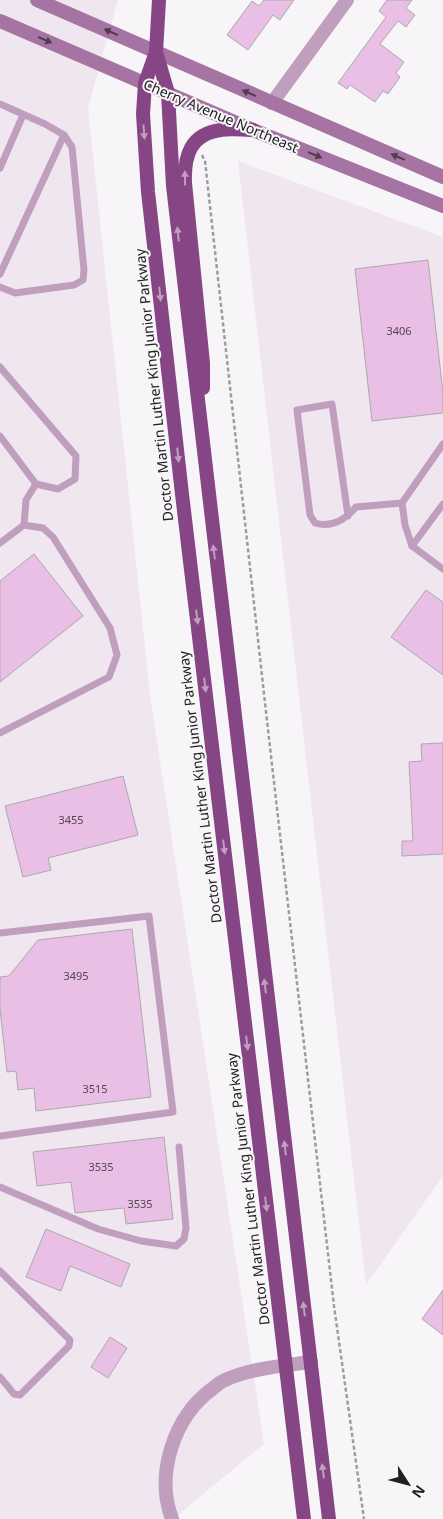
<svg xmlns="http://www.w3.org/2000/svg" width="443" height="1519" font-family="'Noto Sans',sans-serif">
  <style>
    .built { fill: #efe6ef }
    .building { fill: #e9bfe6; stroke: #aca9ab }
    .lines { fill: none; stroke-linecap: round; stroke-linejoin: round }
    .path { stroke: #9f9c9f; stroke-width: 2.5; stroke-dasharray: 4 2.5; stroke-linecap: butt }
    .service { stroke: #c09fbe; stroke-width: 7 }
    .minor { stroke: #c09fbe; stroke-width: 14 }
    .tertiary { stroke: #c09fbe; stroke-width: 14 }
    .secondary { stroke: #a574a3; stroke-width: 14 }
    .trunk { stroke: #864685; stroke-width: 14 }
    .oneway { fill: #4f3d4e }
    .oneway2 { fill: #bf9ebe }
    .labels { text-anchor: middle; stroke-width: 4; stroke-linejoin: round; paint-order: stroke }
    .number-label { font-size: 11px; fill: #534852 }
    .street-label { font-size: 14px; fill: #212021; stroke: #f8f5f8 }
  </style>
  <rect width="100%" height="100%" fill="#f8f5f8"/>
  <g class="built">
    <polygon points="0,0 118,0 88,108 150,695 264,1444 173,1519 0,1519"/>
    <polygon points="238,161 443,237 443,1176 366,1285"/>
  </g>
  <g class="building">
    <polygon points="264,0 294,0 280,20 273,15 248,50 227,35 252,1 259,6"/>
    <polygon points="387,0 412,0 406,8 415,15 406,27 398,21 380,44 404,62 396,73 400,77 388,94 383,91 375,102 350,85 347,89 338,83 386,17 379,11"/>
    <polygon points="428,260 443,393 443,413 372,421 355,269"/>
    <polygon points="34,554 83,616 0,682 0,581"/>
    <polygon points="426,590 443,602 443,675 391,637"/>
    <polygon points="443,743 443,854 402,856 402,841 413,841 409,762 422,761 421,744"/>
    <polygon points="123,776 138,835 48,858 51,870 23,877 5,806"/>
    <polygon points="132,929 151,1097 36,1111 34,1088 18,1090 16,1071 7,1072 0,1009 0,977 9,976 38,940"/>
    <polygon points="164,1137 173,1219 126,1224 124,1208 75,1213 71,1182 37,1186 33,1152"/>
    <polygon points="46,1229 130,1264 121,1287 70,1266 61,1291 26,1277"/>
    <polygon points="443,1290 443,1335 422,1319"/>
    <polygon points="110,1337 127,1348 108,1378 91,1367"/>
  </g>
  <g class="lines">
    <polyline class="path" points="202,155 205,161 267,721 334,1306 364,1519"/>
    <g class="service">
      <polyline points="0,104 45,124 64,135 72,147 84,270 83,280 74,285 15,293 0,287"/>
      <polyline points="0,168 23,115"/>
      <polyline points="0,274 64,135"/>
      <polyline points="0,367 76,456 75,479 58,489 36,484"/>
      <polyline points="0,436 36,484 26,500 24,525"/>
      <polyline points="443,444 402,503 405,525 412,546 443,569"/>
      <path d="M348 516 332 404 297 410 310 515 315 523C332 528 345 520 356 507L402 503"/>
      <polyline points="0,543 24,525 43,528 53,537 110,628 117,655 109,677 0,733"/>
      <polyline points="412,546 443,504"/>
      <polyline points="0,933 149,916 173,1112 0,1136"/>
      <polyline points="0,1187 98,1229 141,1241 176,1246 184,1239 186,1228 179,1147"/>
      <polyline points="0,1271 70,1340 69,1346 20,1395 14,1394 0,1377"/>
    </g>
    <polyline class="minor" points="272,103 347,0"/>
    <path class="tertiary" d="M172 1519C155 1474 174 1417 212 1389 216 1386 220 1382 225 1380 252 1368 282 1366 311 1362"/>
    <g class="secondary">
      <polyline points="37,0 443,177"/>
      <polyline points="0,21 253,130 443,206"/>
    </g>
    <g class="trunk">
      <polyline points="159,0 156,52 145,83 143,114 148,192 182,494 304,1519"/>
      <polyline points="156,52 168,93 173,186 329,1519"/>
      <path d="M203 388V363L185 183C184 156 190 134 221 130 231 128 243 130 253 130"/>
    </g>
  </g>
  <defs><path id="oneway-solid" d="M-6-.8H1V-3.2L6.5 0L1 3.2V.8H-6Z" transform="scale(1.25)"/></defs>
  <g class="oneway">
    <use href="#oneway-solid" transform="translate(111 32) rotate(-156)"/>
    <use href="#oneway-solid" transform="translate(45 40) rotate(24)"/>
    <use href="#oneway-solid" transform="translate(249 93) rotate(-156)"/>
    <use href="#oneway-solid" transform="translate(315 155) rotate(22)"/>
    <use href="#oneway-solid" transform="translate(398 157) rotate(-157)"/>
  </g>
  <g class="oneway2">
    <use href="#oneway-solid" transform="translate(144 132) rotate(86)"/>
    <use href="#oneway-solid" transform="translate(185 178) rotate(-91)"/>
    <use href="#oneway-solid" transform="translate(178 234) rotate(-96)"/>
    <use href="#oneway-solid" transform="translate(160 294) rotate(84)"/>
    <use href="#oneway-solid" transform="translate(178 455) rotate(84)"/>
    <use href="#oneway-solid" transform="translate(214 552) rotate(-97)"/>
    <use href="#oneway-solid" transform="translate(197 617) rotate(83)"/>
    <use href="#oneway-solid" transform="translate(205 685) rotate(83)"/>
    <use href="#oneway-solid" transform="translate(224 847) rotate(83)"/>
    <use href="#oneway-solid" transform="translate(265 986) rotate(-97)"/>
    <use href="#oneway-solid" transform="translate(247 1043) rotate(83)"/>
    <use href="#oneway-solid" transform="translate(285 1148) rotate(-97)"/>
    <use href="#oneway-solid" transform="translate(266 1204) rotate(83)"/>
    <use href="#oneway-solid" transform="translate(304 1309) rotate(-97)"/>
    <use href="#oneway-solid" transform="translate(323 1471) rotate(-97)"/>
  </g>
  <g class="labels">
    <g class="number-label">
      <text x="399" y="335">3406</text>
      <text x="71" y="824">3455</text>
      <text x="76" y="980">3495</text>
      <text x="95" y="1093">3515</text>
      <text x="101" y="1171">3535</text>
      <text x="140" y="1208">3535</text>
    </g>
    <g class="street-label">
      <text transform="translate(221 116) rotate(23)" y="5">Cherry Avenue Northeast</text>
      <text transform="translate(154 385) rotate(-96)" y="5">Doctor Martin Luther King Junior Parkway</text>
      <text transform="translate(200 787) rotate(-97)" y="5">Doctor Martin Luther King Junior Parkway</text>
      <text transform="translate(248 1189) rotate(-97)" y="5">Doctor Martin Luther King Junior Parkway</text>
    </g>
  </g>
  <g transform="translate(408 1484) rotate(126)" stroke="#f8f5f8" stroke-width="4" paint-order="stroke">
  <path d="M0-4L9 19L0 12L-9 19Z" fill="#212021"/>
  <text y="-8" font-size="14" font-weight="bold" text-anchor="middle" fill="#212021">N</text>
  </g>
</svg>
